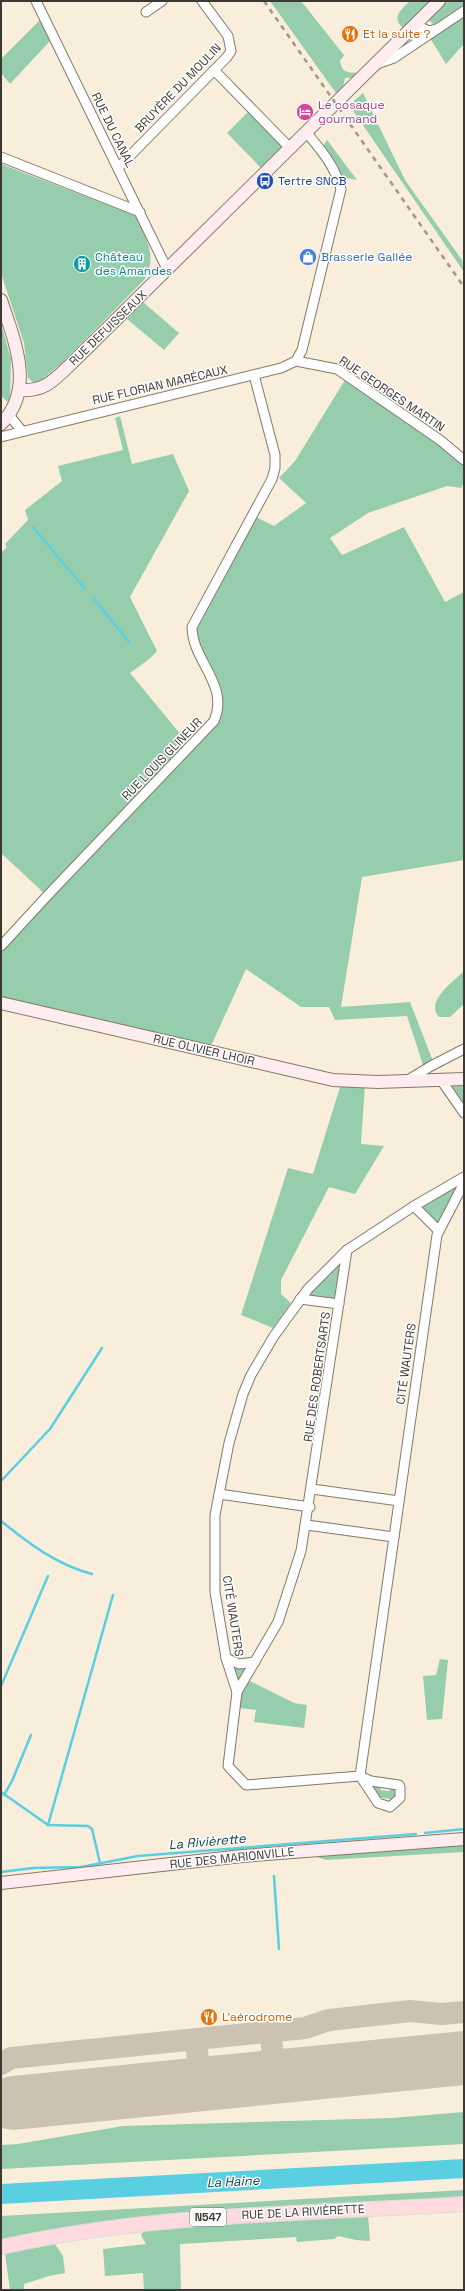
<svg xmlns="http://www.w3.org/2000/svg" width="465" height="2291" font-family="'Space Grotesk',sans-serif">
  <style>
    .green { fill: #96cead }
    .water { fill: #5acfe1 }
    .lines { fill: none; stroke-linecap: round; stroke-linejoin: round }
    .stream { stroke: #5acfe1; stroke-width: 2.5 }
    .taxiway { stroke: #ccc2b2; stroke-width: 22 }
    .runway { stroke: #ccc2b2; stroke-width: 54 }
    .street-casing { stroke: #837968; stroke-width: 11 }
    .secondary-casing { stroke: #837968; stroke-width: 14 }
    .primary-casing { stroke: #dcdbda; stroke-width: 16 }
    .street { stroke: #fff; stroke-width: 9 }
    .secondary { stroke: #ffecef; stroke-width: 12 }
    .primary { stroke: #ffdadf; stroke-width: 14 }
    .rail { stroke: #9f978a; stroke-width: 2.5; stroke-dasharray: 5 5; stroke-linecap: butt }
    .labels { text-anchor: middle; stroke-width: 3; stroke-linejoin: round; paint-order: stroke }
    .shield { fill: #fff; stroke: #77746f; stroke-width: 1 }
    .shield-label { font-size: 11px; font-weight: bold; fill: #3d3831 }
    .food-label { font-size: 12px; fill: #c56008; stroke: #fff; text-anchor: start }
    .street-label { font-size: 12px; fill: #3d3831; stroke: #fff }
    .hotel-label { font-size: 12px; fill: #b23c85; stroke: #fff; text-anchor: start }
    .transit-label { font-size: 12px; fill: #164399; stroke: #fff; text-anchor: start }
    .culture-label { font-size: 12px; fill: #0d838f; stroke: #fff; text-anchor: start }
    .shop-label { font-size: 12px; fill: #366cbe; stroke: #fff; text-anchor: start }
    .water-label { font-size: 13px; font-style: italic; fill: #0f444c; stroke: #fff }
  </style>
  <rect width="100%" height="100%" fill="#f9eedb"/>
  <g class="green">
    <path d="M270 1H301L344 55 340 61C342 73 347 72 358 73L352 78H345L343 87 336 93Z"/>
    <path d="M410 1H464V5L438 23 433 24 420 12 403 28C391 17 401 10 410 1Z"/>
    <polygon points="464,14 464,44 446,64 430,38"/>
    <polygon points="40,20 50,41 10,84 1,73 1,59"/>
    <polygon points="363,93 405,180 462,260 464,272 349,105"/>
    <polygon points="250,110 285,145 261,168 227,133"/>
    <polygon points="327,140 357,180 342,177 337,165 323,146"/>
    <path d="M1 164 134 215 138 219C147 240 157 257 145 279L64 361 39 382 34 383 28 378 24 343 1 273Z"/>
    <polygon points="143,302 179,333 164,350 127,319"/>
    <polygon points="1,324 11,359 10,398 8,402 1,396"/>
    <path d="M345 380 436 441 464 465V482L461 488 447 486 368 513 330 538 342 555 404 527 445 602 464 592V860L362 877 341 1007 410 1002 433 1061 423 1065 407 1016 335 1020 329 1007H301L246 969 211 1046 1 997V950L48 897 1 853V553L7 547 5 544 28 520 25 510 62 481 58 466 123 450 115 418 120 416 132 464 173 454 189 491 130 597 157 651C150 660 139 666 130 673L191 747 219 715 196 639V622L254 516 274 526 306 503 279 478 295 461Z"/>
    <path d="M464 971V1004L450 1017H439C425 1001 453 982 464 971Z"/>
    <polygon points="341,1084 365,1084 361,1144 384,1146 355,1194 329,1187 281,1280 281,1294 291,1303 273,1328 241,1315 288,1168 313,1174"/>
    <polygon points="451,1086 464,1086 464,1107 451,1090"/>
    <polygon points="453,1188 456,1190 438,1225 421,1206"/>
    <polygon points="337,1264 341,1264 337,1298 334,1300 310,1296 309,1294"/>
    <polygon points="440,1659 448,1660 442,1719 427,1720 423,1676 436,1675"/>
    <polygon points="235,1668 245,1669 240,1679 236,1679 233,1671"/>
    <polygon points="248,1680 294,1703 307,1705 304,1728 254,1722 256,1710 240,1708 241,1691"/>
    <polygon points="372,1784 382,1786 380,1790 389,1791 392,1787 395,1789 397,1794 392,1799 381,1798 370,1786"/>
    <polygon points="464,1844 464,1852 326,1860 314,1856"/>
    <polygon points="464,2112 464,2144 1,2169 1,2145 18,2144 123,2126 392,2118"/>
    <path d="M464 2190V2199C310 2206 152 2204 1 2240V2216Z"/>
    <polygon points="368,2215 370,2241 356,2240 338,2236 334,2239 297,2242 296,2237 180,2244 181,2290 144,2290 143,2273 105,2276 103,2249 146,2244 141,2235 145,2230"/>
    <polygon points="55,2244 63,2256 65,2273 49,2276 24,2284 24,2290 10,2290 5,2254"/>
  </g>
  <polygon class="water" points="464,2159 464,2178 1,2204 1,2184"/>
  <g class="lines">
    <g class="stream">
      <polyline points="33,527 85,589"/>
      <polyline points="94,599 129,642"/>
      <polyline points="1,1481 50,1429 102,1348"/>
      <path d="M1 1521C28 1543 57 1565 92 1574"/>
      <polyline points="1,1686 48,1576"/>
      <polyline points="1,1792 48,1825 88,1826 92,1829 100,1863"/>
      <polyline points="4,1795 12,1781 31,1735"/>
      <polyline points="48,1825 113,1595"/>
      <polyline points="425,1833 464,1829"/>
      <polyline points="1,1872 33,1868 81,1867 138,1856 416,1834"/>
      <polyline points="274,1876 279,1949"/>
    </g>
    <g class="taxiway">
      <polyline points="270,2032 276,2076"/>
      <polyline points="196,2039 200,2084"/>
      <polyline points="1,2064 11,2058 305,2028 329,2020 410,2011 442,2014 464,2012"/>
      <polyline points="1,2094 5,2100 13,2103"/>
    </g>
    <polyline class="runway" points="13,2103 464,2058"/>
    <defs>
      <g id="street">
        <polyline points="36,1 167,269"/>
        <polyline points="146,12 162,1"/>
        <polyline points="423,38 416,37 414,33 416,25 429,31 436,29"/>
        <polyline points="377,64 394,58 464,11"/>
        <polyline points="214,70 290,148"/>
        <polyline points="1,157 140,212"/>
        <polyline points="118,168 227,57 231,51 228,36 202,1"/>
        <polyline points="296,361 337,369 440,440 464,460"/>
        <polyline points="9,415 22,431"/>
        <path d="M1 437 281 368 296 361 302 350 341 189C335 166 321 150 306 132"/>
        <path d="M1 946 47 896 214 721C230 685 192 661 192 627L272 479 275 468V455L254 375"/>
        <polyline points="408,1080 431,1066 464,1049"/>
        <polyline points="441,1080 464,1113"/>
        <polyline points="464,1177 414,1206 347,1250 308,1289 274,1336 251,1375 243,1394 229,1443 215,1515 215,1592 226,1658 237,1692 228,1766 246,1785 360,1776 378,1803 390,1807 400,1798 400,1787 399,1785 371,1781 360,1776 437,1235 464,1183"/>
        <polyline points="414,1206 439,1231"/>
        <polyline points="300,1299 339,1304"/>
        <polyline points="312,1489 399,1501"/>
        <polyline points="219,1494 310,1507"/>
        <polyline points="307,1525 394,1537"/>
        <polyline points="226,1658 239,1664 255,1662"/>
        <polyline points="237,1692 278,1622 301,1551 347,1250"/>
      </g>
      <g id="secondary">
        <path d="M1 300C14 340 36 389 1 424"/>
        <path d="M19 390C45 392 54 380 72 363L439 1"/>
        <polyline points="1,1003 333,1080 378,1082 464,1079"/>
        <polyline points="1,1883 242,1856 464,1839"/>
      </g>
      <path id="primary" d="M1 2247C154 2213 309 2214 464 2204"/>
    </defs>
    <use href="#street" class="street-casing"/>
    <use href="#secondary" class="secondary-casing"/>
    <use href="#primary" class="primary-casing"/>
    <use href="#street" class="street"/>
    <use href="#secondary" class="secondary"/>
    <use href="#primary" class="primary"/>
    <polyline class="rail" points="264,1 464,287"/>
  </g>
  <defs>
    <symbol id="restaurant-disc" viewBox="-11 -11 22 22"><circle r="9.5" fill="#e8710a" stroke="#fff"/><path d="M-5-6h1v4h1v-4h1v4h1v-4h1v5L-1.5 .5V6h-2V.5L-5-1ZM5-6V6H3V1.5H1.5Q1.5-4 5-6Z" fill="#fff"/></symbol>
    <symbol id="hotel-disc" viewBox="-11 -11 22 22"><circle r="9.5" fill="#d1479c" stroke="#fff"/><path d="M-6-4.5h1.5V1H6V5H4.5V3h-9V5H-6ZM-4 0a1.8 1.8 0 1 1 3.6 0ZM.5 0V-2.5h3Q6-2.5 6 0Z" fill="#fff"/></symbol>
    <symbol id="bus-disc" viewBox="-11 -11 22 22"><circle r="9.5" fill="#1a4fb4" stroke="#fff"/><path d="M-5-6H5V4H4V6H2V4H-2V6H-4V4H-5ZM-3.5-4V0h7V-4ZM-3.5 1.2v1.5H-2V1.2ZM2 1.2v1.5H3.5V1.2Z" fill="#fff"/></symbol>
    <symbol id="shop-disc" viewBox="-11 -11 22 22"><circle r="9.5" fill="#3f7fe0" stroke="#fff"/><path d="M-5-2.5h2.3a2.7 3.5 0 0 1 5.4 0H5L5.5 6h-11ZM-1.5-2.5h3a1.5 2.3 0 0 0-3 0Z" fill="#fff"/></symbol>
    <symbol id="building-disc" viewBox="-11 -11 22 22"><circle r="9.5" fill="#0f9aa8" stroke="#fff"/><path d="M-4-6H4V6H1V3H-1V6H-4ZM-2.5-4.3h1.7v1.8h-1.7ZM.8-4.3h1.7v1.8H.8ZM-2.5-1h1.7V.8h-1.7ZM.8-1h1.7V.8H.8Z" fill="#fff"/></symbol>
  </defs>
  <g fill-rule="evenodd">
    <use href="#restaurant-disc" x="340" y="24" width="20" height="20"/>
    <use href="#hotel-disc" x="295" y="102" width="20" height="20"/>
    <use href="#bus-disc" x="255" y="171" width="20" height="20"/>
    <use href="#shop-disc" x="298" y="247" width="20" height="20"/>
    <use href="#building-disc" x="72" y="254" width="20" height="20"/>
    <use href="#restaurant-disc" x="199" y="2007" width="20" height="20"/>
  </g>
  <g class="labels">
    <rect class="shield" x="190" y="2208" width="36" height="18" rx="3"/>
    <g class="shield-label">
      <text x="208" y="2221">N547</text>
    </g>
    <g class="food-label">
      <text x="363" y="38">Et la suite ?</text>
      <text x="222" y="2021">L'aérodrome</text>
    </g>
    <g class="street-label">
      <text transform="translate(178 88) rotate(-46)" y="4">BRUYÈRE DU MOULIN</text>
      <text transform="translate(113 130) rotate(64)" y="4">RUE DU CANAL</text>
      <text transform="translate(108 328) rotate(-44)" y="4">RUE DEFUISSEAUX</text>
      <text transform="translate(160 385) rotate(-13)" y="4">RUE FLORIAN MARÉCAUX</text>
      <text transform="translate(392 394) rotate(34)" y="4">RUE GEORGES MARTIN</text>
      <text transform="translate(162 759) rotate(-46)" y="4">RUE LOUIS GLINEUR</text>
      <text transform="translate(204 1050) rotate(13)" y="4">RUE OLIVIER LHOIR</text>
      <text transform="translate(406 1364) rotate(-82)" y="4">CITÉ WAUTERS</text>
      <text transform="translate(317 1377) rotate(-82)" y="4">RUE DES ROBERTSARTS</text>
      <text transform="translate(233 1616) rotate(81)" y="4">CITÉ WAUTERS</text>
      <text transform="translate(232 1858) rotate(-6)" y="4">RUE DES MARIONVILLE</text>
      <text transform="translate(303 2212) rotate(-3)" y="4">RUE DE LA RIVIÈRETTE</text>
    </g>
    <g class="hotel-label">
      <text x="318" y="109">Le cosaque<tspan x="318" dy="14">gourmand</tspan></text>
    </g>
    <g class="transit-label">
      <text x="278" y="185">Tertre SNCB</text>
    </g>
    <g class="culture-label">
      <text x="95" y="261">Château<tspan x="95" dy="14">des Amandes</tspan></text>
    </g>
    <g class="shop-label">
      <text x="321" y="261">Brasserie Gallée</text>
    </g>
    <g class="water-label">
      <text transform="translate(207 1841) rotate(-5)" y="5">La Rivièrette</text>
      <text transform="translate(233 2181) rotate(-3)" y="5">La Haine</text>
    </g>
  </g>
  <rect width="465" height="2291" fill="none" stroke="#3d3831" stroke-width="4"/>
</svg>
